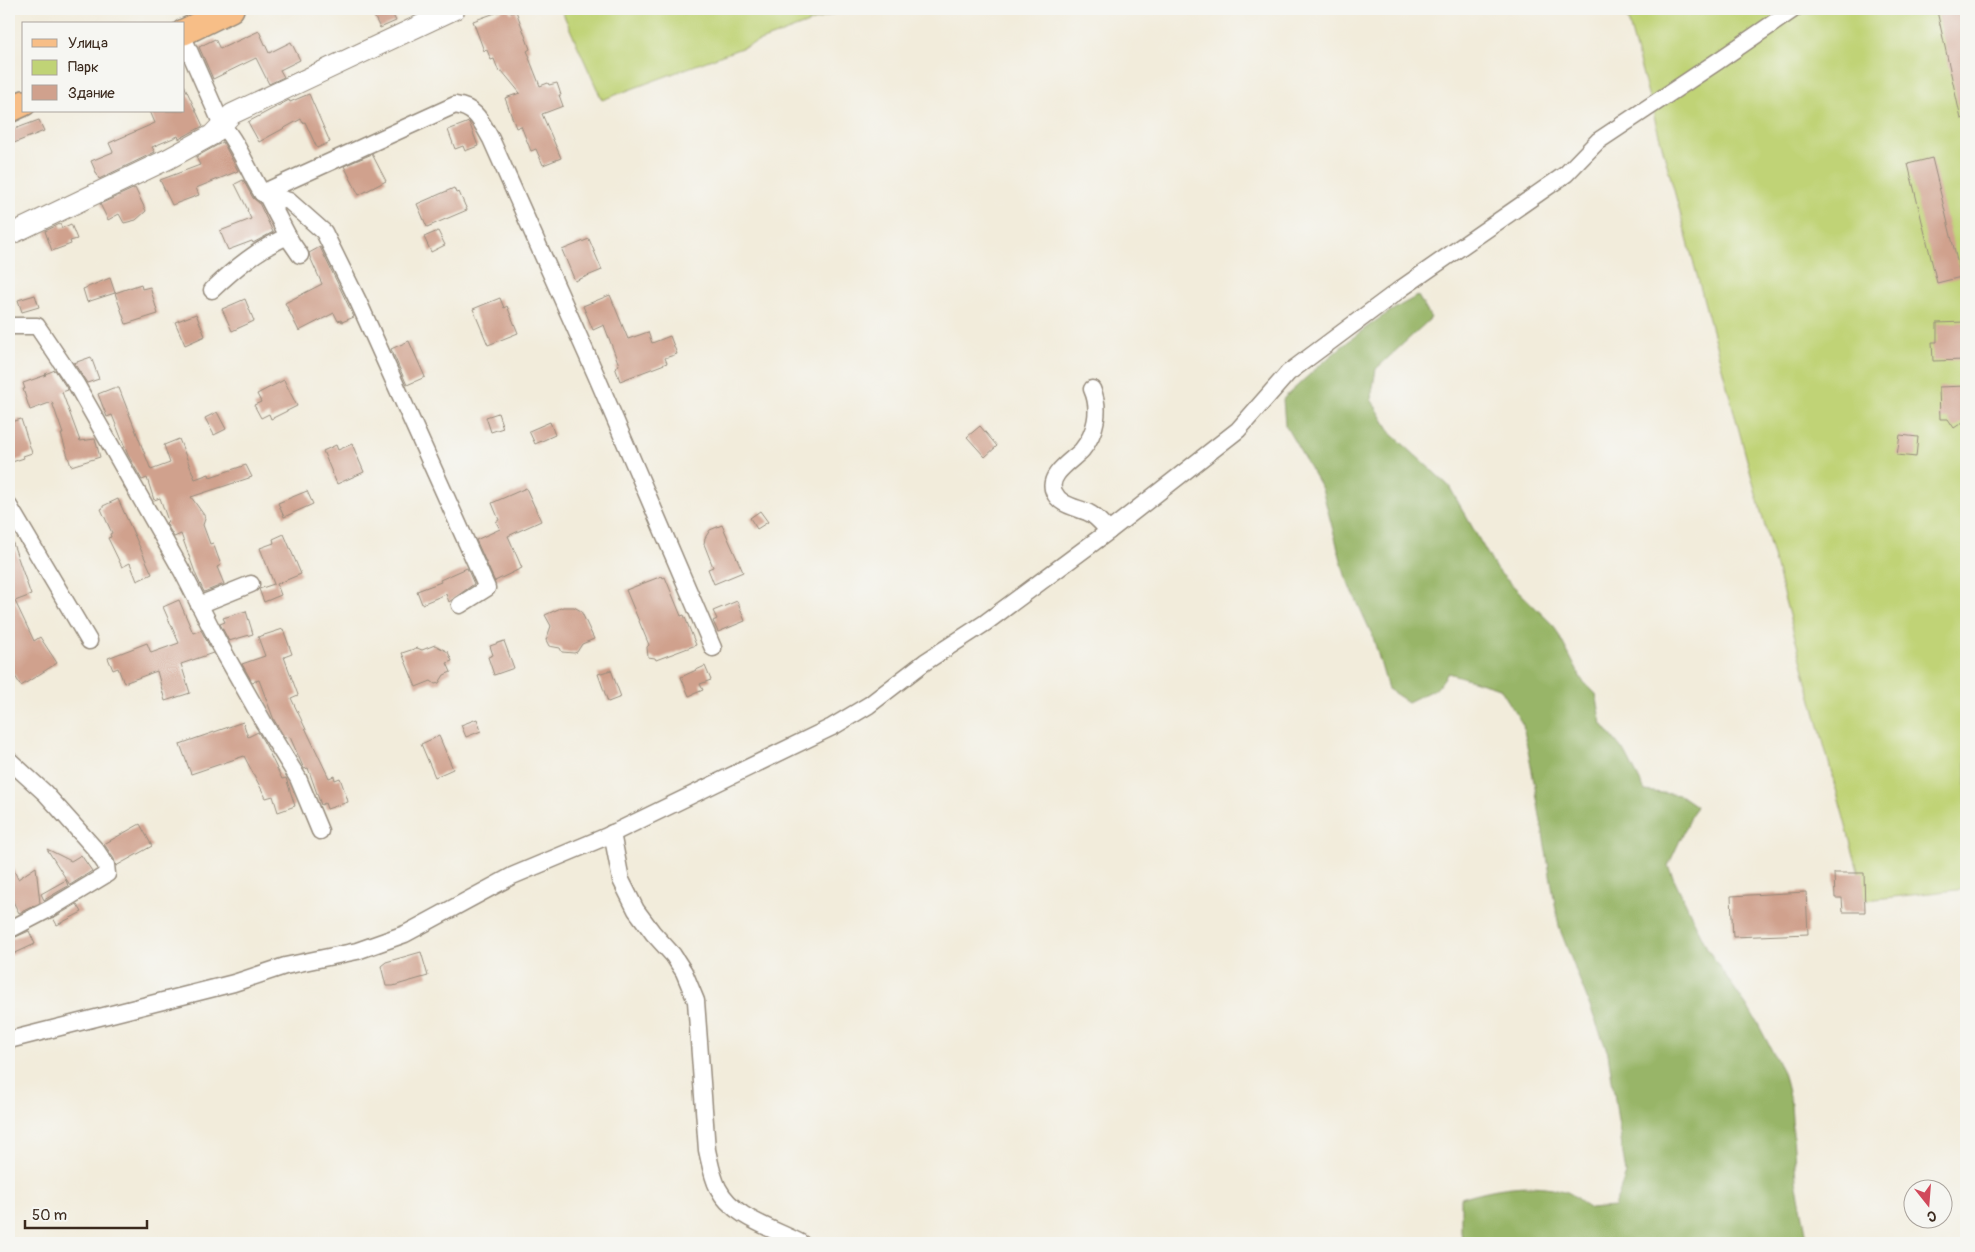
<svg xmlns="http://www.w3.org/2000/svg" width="1975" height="1252" font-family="Pangolin,sans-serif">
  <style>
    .green { fill: #c0d376; stroke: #7e7e4a }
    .forest { fill: #98b567; stroke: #6a7042 }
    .building { fill: #d0a18d }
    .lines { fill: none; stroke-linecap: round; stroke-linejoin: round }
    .minor-casing { stroke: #968b7c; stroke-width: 19 }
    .tertiary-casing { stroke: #968b7c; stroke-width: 22 }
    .primary-casing { stroke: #968b7c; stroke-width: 28 }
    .minor { stroke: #fff; stroke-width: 16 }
    .tertiary { stroke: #fff; stroke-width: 20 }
    .primary { stroke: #f7be87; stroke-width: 25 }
  </style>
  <rect width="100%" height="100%" fill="#f6f6f2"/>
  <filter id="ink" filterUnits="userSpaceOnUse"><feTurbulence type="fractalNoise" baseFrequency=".02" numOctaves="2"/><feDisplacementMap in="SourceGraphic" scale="10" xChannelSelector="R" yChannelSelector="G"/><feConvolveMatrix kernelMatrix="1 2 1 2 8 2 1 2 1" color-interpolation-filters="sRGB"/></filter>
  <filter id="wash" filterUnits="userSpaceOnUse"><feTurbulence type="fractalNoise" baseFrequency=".0096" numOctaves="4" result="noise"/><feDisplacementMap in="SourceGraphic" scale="20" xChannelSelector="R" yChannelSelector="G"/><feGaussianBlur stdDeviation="1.12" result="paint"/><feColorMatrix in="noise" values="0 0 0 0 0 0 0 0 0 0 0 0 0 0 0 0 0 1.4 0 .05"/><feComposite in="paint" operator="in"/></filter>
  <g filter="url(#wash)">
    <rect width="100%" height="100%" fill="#f2ecdb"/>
    <g class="green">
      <polygon points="561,9 846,9 602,100"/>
      <polygon points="1625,9 1966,9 1966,889 1866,900"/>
    </g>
    <path class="forest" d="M1418 296 1431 318 1376 369 1371 399 1392 434 1449 486 1496 569 1554 626 1582 680 1596 694 1602 724 1626 754 1645 791 1680 795 1696 806 1668 866 1708 950 1756 1020 1783 1072 1791 1104 1796 1180 1808 1243H1463L1461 1232V1198C1492 1188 1532 1181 1564 1191 1573 1193 1582 1203 1589 1209L1614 1207 1626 1174 1608 1053 1559 927 1535 787 1523 725 1500 688 1448 673 1437 688 1408 702 1388 689 1373 637 1345 575 1322 489 1285 425 1283 399C1324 361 1367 321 1418 296Z"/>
    <g id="blocks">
      <g class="building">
        <polygon points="377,9 390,9 396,21 380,28 374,16"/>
        <polygon points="506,9 509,9 511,13 516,11 530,49 527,51 530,57 529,58 540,86 548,83 549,85 557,83 561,95 559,95 563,106 542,114 561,158 543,165 536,149 531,151 521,126 516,128 505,98 520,93 502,71 499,72 494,59 491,60 487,50 484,51 473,21"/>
        <polygon points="1947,9 1962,9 1966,26 1966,118 1961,119 1937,11"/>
        <polygon points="259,31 269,53 291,42 300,60 280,70 284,77 269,84 256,58 213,79 199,47 215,39 220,49"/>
        <polygon points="184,85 203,126 179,139 178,136 152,147 155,152 99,179 91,161 113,152 109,143 155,123 150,111 184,111"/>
        <polygon points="309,94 330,142 317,148 305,122 303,123 301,119 259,142 248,122 289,100 290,102"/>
        <polygon points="39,120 44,131 9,145 9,131"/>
        <polygon points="469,122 478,146 465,151 463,146 455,149 448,130"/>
        <polygon points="223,142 238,171 196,188 199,195 172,205 160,180 200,165 196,157"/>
        <polygon points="372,154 386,181 359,195 344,166"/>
        <polygon points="1932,158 1961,277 1937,283 1908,164"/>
        <polygon points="243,180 253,198 259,203 273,232 253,243 252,241 228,250 220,231 251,219 247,210 248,210 235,184"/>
        <polygon points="135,188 146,211 136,220 124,223 119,214 108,220 100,204"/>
        <polygon points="454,188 456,193 459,192 467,210 427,227 417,204"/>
        <polygon points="60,224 62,228 71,224 77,239 70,241 71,244 52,251 45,231"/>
        <polygon points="438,231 445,245 431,252 424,237"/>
        <polygon points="589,239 602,270 575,281 562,250"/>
        <polygon points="320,247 354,317 342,322 341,320 338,321 334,313 299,331 285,303 322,284 310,257 309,253"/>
        <polygon points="110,278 115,293 87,302 83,289"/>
        <polygon points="141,284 142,289 150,287 158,314 126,324 115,293"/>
        <polygon points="35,295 39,307 22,312 18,300"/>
        <polygon points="610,295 628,339 648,332 652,343 670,336 677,354 665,358 667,363 620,381 615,367 619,365 604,325 593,330 583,306"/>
        <polygon points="500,298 504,308 507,306 518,333 488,345 473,309"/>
        <polygon points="245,299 254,321 232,331 222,309"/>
        <polygon points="196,314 205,336 185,345 175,322"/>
        <polygon points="1964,322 1965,360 1933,361 1932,342 1937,342 1937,323"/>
        <polygon points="409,341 425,377 407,385 391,349"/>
        <polygon points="91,357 99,379 87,383 74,363"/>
        <polygon points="55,370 68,390 62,392 80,441 95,439 100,457 71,466 61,434 63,434 52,402 30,410 23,389 25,389 23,383 46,375 45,374"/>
        <polygon points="284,380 297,406 271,419 269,414 261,418 254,405 261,402 257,394"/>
        <polygon points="1966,386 1966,420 1954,428 1948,419 1940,419 1939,387"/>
        <polygon points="113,388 119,388 151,470 170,463 164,445 179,439 195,479 209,474 210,477 246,465 252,477 191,497 204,515 205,519 203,525 210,544 213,543 221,565 217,567 224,584 204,592 196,575 181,534 174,537 166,523 168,521 160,498 154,500 147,478 142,480 128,455 112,415 107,417 98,394"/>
        <polygon points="217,412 226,429 214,435 205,418"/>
        <polygon points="498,413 503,428 491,432 486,417"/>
        <polygon points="21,419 32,453 23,456 24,458 12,462 11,459 9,460 9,423"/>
        <polygon points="550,422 555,435 535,444 529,431"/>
        <polygon points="980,426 997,446 985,457 967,437"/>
        <polygon points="1900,435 1918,437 1916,457 1897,455"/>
        <polygon points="352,444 364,472 337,484 323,451 336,445 338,450"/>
        <polygon points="526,488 541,521 508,536 522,568 495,581 495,582 476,540 500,529 496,522 499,520 492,503"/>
        <polygon points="307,491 313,504 284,517 278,503"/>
        <polygon points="118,499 152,574 137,581 130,563 122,567 108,538 111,537 110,534 112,533 101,509 103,508 103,506"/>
        <polygon points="760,511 768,522 757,529 750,518"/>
        <polygon points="722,525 743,572 714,584 708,569 713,567 704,544 705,538 710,530"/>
        <polygon points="284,534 301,574 277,584 281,595 264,602 259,589 274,584 260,548 274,543 273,539"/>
        <polygon points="9,538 11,538 31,595 15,601 34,641 40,637 57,663 21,686 9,666"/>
        <polygon points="467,568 474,584 449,602 446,594 422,604 417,591 441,582 440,580"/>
        <polygon points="662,576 663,578 665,577 681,616 684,615 696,645 656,660 655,658 648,657 647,647 649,645 626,590"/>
        <polygon points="179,600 193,633 201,630 213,653 181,664 190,693 165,701 157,671 124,683 118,668 113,670 108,658 147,643 151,653 179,643 163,607"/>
        <polygon points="737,601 745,621 718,632 713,621 717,619 713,611"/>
        <polygon points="563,607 574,607 581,611 594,639 582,644 577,652 574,653 562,652 560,648 549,646 546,640 551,626 545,615"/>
        <polygon points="246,611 253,634 229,641 220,624 225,622 223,618"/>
        <polygon points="283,629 292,654 284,657 298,695 291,698 329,778 334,776 335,780 340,778 347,798 348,802 327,809 325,803 321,805 308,768 304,769 290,737 285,738 274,720 259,680 252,682 242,664 265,656 258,637"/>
        <polygon points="504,641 514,668 494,675 488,657 493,655 490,646"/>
        <polygon points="435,645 448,652 452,661 447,663 451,672 444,675 439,683 435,684 431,681 416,687 402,653 417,648 422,650"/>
        <polygon points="705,666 711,680 700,684 703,690 689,696 681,677"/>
        <polygon points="611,670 621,697 608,702 598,674"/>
        <polygon points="477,719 481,731 466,737 461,725"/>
        <polygon points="243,722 248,737 258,732 266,746 282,779 286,778 295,806 278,812 273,796 266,798 244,756 191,774 180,744"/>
        <polygon points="439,736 453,769 435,777 421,744"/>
        <polygon points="140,824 152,846 116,866 114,859 104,844"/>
        <polygon points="47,849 71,861 81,855 92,871 70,885"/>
        <polygon points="9,860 18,879 36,867 40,903 19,913 9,894"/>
        <polygon points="1834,873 1864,873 1865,912 1843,912 1842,898 1835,898"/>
        <polygon points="66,880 68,886 44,900 41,894"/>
        <polygon points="1806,892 1808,934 1733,937 1731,896"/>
        <polygon points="77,904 82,912 57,925 53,918"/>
        <polygon points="29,931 35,944 9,956 9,940"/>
        <polygon points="421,952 428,976 393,986 386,986 381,966 386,962"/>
      </g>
    </g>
  </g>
  <g filter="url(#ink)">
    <use href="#blocks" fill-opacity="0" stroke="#968b7c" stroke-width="1"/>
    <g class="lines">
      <defs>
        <g id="minor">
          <path d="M184 39 222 125C239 144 248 171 262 193L289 201 324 232 358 301 487 588 460 605"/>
          <path d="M262 193 455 105C477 108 481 122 491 139L596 375 713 648"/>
          <polyline points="266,194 291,242 300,255"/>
          <path d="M212 290C235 268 258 249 288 236"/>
          <polyline points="9,326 37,326 76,384 182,571 221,647 264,723 298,778 320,831"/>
          <path d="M1092 389C1101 409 1096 433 1082 450 1073 460 1046 475 1054 492 1060 506 1077 507 1089 513 1096 516 1103 525 1109 531"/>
          <polyline points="9,506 89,641"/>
          <polyline points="199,605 251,584"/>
          <polyline points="9,760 45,793 96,850 106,865 107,874 51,908 9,930"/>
          <path d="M612 833 621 880 636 910 653 933 673 955 684 972 696 1001 707 1150C710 1163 712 1176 718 1188 733 1218 773 1228 801 1243"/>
          <polyline points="9,1040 234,983 285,966 357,951 405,934 512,876 605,837 832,727 869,705 925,662 985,623 1109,531 1238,430 1288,373 1402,288 1566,174 1598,141 1718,61 1794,9"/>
        </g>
        <polyline id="tertiary" points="9,235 168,159 212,135 232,114 455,9"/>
        <g id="primary">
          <polyline points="184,32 231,9"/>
          <polyline points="9,110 24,103"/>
        </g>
      </defs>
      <use href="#minor" class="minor-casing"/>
      <use href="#tertiary" class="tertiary-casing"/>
      <use href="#primary" class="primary-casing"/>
      <use href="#minor" class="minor"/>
      <use href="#tertiary" class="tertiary"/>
      <use href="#primary" class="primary"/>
    </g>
  </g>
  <rect width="1975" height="1252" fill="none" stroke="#f6f6f2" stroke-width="30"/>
  <rect x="22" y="22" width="162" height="90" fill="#f6f6f2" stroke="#aba49d"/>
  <rect x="32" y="39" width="25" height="8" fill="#f7be87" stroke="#aba49d"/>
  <text x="68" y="48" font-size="15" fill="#3b2a1e">Улица</text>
  <rect x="32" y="60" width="25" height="15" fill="#c0d376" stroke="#aba49d"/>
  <text x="68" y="72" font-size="15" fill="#3b2a1e">Парк</text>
  <rect x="32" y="85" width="25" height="15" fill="#d0a18d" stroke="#aba49d"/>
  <text x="68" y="98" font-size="15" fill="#3b2a1e">Здание</text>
  <g transform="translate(1928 1204) rotate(163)"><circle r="24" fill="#f6f6f2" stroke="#aba49d"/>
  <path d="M0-4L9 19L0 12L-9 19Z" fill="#d1495b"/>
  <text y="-8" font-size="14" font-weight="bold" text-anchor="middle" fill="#3b2a1e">С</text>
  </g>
  <path d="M25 1220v8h122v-8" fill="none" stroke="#3b2a1e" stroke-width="2.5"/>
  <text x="32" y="1220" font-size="15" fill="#3b2a1e" stroke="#f6f6f2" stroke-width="4" paint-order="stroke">50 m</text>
</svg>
